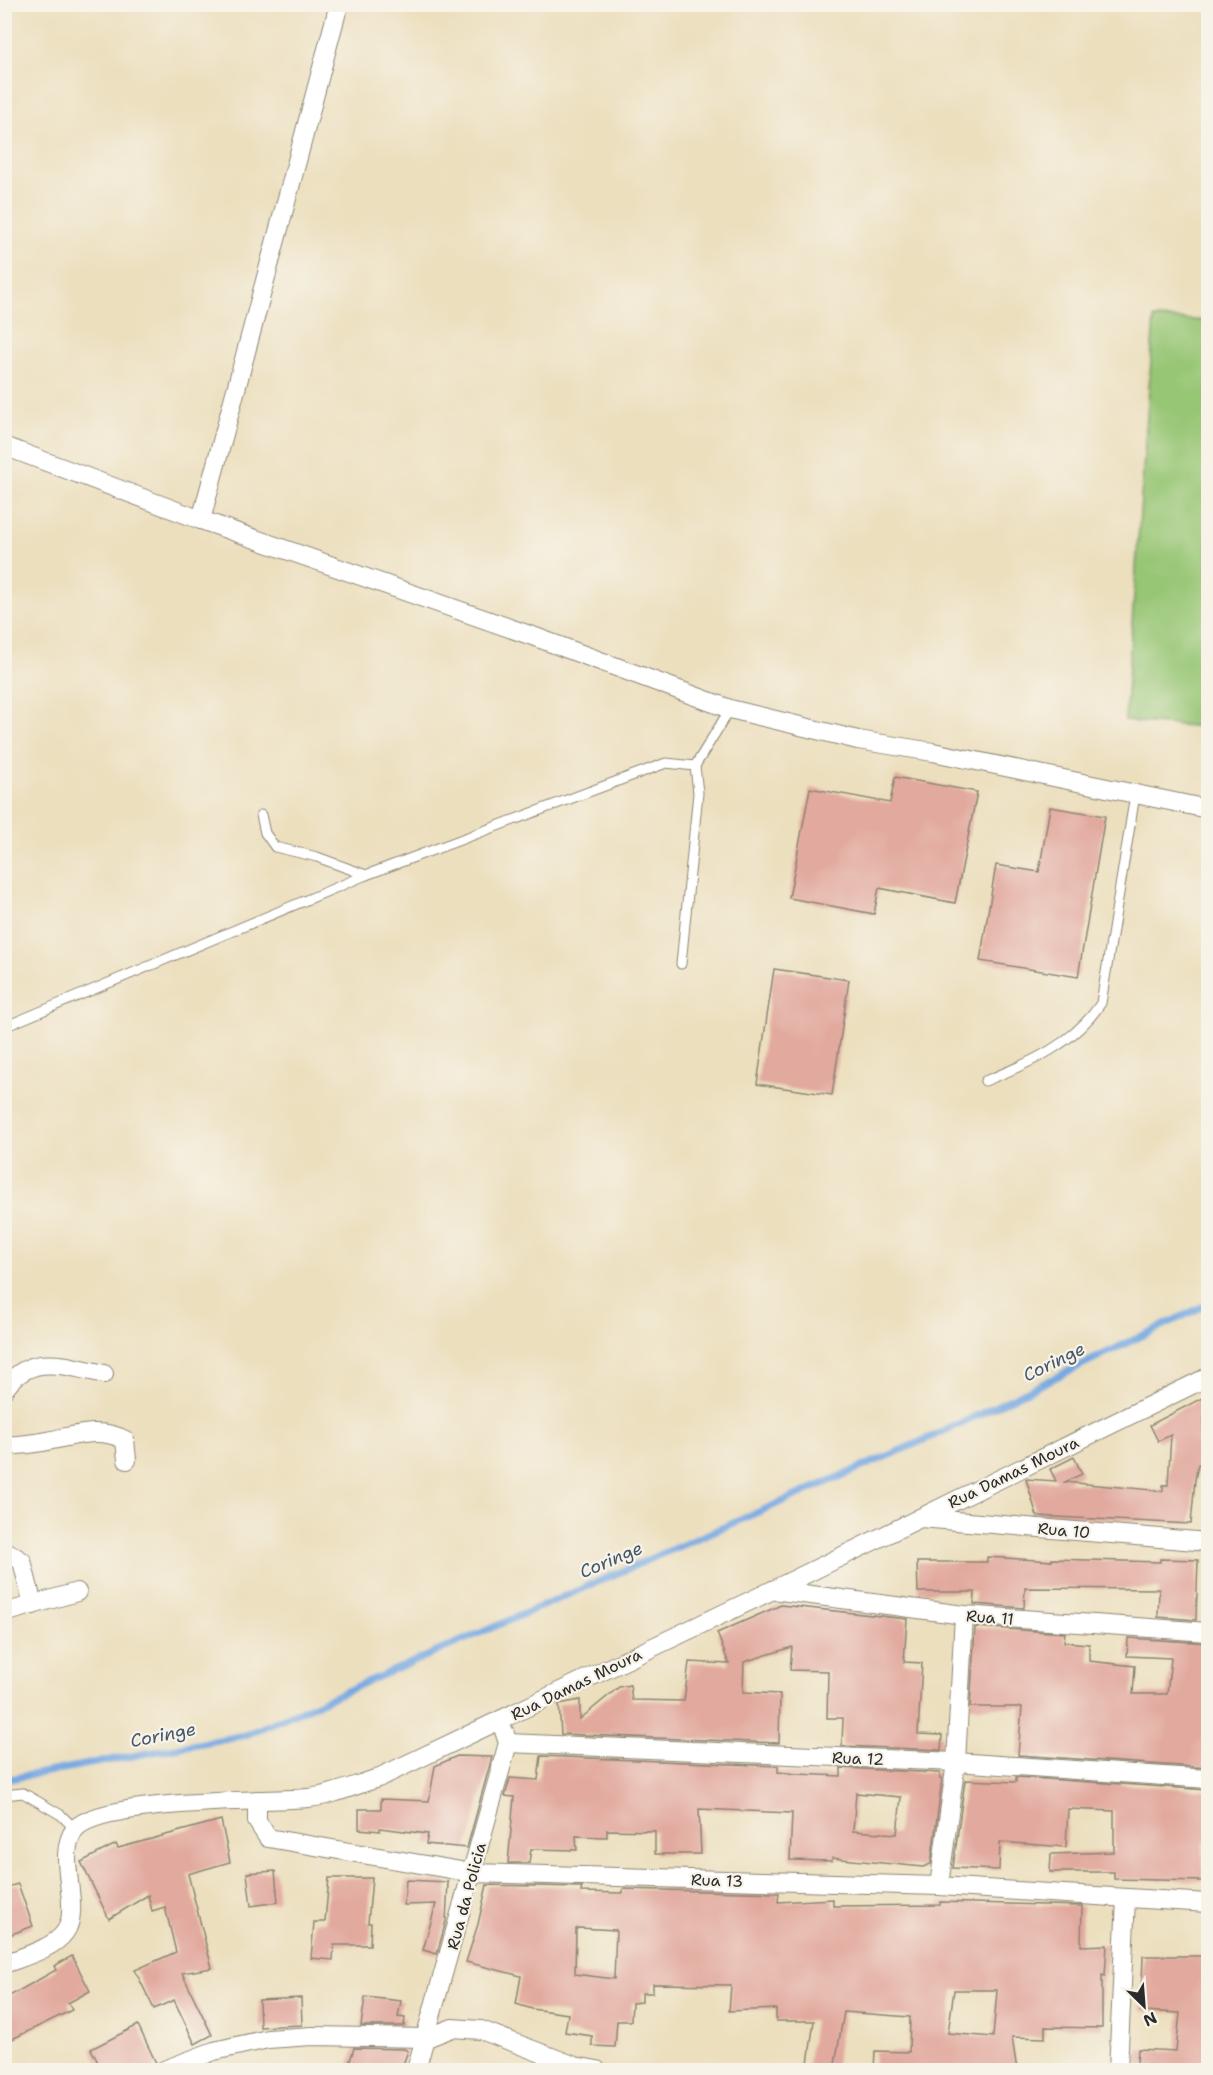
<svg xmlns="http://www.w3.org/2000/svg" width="1213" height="2075" font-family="'Shantell Sans',sans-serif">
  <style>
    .green { fill: #97c675; stroke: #617850; stroke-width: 1.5 }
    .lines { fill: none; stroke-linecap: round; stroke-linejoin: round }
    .stream { stroke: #77a9e2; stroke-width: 7 }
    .building { fill: #e2a99e; fill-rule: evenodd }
    .service-casing { stroke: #8c8574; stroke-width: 11 }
    .minor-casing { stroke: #8c8574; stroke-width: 20 }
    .service { stroke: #fff; stroke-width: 9 }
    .minor { stroke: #fff; stroke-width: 18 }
    .labels { text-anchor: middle; stroke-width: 4.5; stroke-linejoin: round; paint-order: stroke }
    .street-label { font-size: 16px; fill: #2b2b2b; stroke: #f7f3e8 }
    .water-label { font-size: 18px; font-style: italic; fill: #46576b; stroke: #f7f3e8 }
  </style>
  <rect width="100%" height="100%" fill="#f7f3e8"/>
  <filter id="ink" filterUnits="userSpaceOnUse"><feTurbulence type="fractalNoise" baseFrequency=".0167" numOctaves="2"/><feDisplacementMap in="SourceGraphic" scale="12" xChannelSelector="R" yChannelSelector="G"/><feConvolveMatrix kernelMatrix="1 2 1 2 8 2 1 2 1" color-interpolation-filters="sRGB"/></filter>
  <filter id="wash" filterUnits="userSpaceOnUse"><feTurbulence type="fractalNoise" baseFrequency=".008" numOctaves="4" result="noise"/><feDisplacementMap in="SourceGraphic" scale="24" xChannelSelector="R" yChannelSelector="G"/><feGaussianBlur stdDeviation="1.35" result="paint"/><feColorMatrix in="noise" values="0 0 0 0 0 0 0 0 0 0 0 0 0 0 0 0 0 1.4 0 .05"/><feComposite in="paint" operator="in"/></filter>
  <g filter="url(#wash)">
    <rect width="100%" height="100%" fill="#ecdfbe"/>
    <polygon class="green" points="1154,318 1208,321 1208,727 1125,721"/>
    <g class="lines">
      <polyline class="stream" points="4,1780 245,1735 938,1434 1208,1304"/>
    </g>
    <g id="blocks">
      <g class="building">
        <polygon points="895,777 977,792 955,903 879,888 874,914 789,898 810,788 890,803"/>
        <polygon points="1050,807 1105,816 1078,977 980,961 996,865 1039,872"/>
        <polygon points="774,969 849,980 832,1095 757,1084"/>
        <polygon points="1202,1398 1209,1415 1204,1417 1202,1464 1198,1464 1195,1480 1191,1524 1037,1516 1026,1479 1056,1481 1050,1469 1074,1457 1082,1474 1065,1482 1163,1491 1163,1485 1168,1485 1171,1435 1158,1441 1150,1425"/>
        <polygon points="987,1557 1052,1561 1052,1559 1160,1562 1160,1559 1198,1560 1196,1620 1158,1617 1159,1589 1025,1588 1024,1608 974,1604 975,1592 918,1592 917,1562 987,1562"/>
        <polygon points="781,1605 907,1619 904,1662 922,1663 918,1734 942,1735 941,1750 842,1746 843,1718 827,1718 828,1671 790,1670 792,1647 744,1662 743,1692 780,1694 779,1743 561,1734 559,1704 580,1700 580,1719 619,1687 630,1685 632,1700 684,1701 689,1662 729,1664 717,1633"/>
        <polygon points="975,1627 1065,1633 1064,1642 1089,1644 1089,1661 1135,1666 1133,1694 1167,1694 1171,1658 1127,1656 1128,1638 1209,1643 1209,1768 1018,1755 1022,1707 970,1707"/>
        <polygon points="457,1756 492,1757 467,1848 426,1844 428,1834 380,1828 380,1831 359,1829 359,1809 381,1809 381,1799 429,1801 435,1766"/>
        <path d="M541 1756 778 1766V1772L797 1774 841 1776V1768L940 1773V1778L942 1779 931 1864 923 1867 832 1858V1861L790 1860 792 1813 699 1809 701 1854H655V1831L607 1830V1837L576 1836 577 1850 531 1849 529 1863H508L514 1797 505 1796 510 1778 538 1780ZM856 1793 901 1797 897 1834 853 1831Z"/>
        <polygon points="1016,1777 1209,1790 1209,1842 1203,1842 1203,1881 1114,1879 1114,1872 1050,1872 1051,1854 1114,1852 1114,1811 1068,1809 1066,1847 1000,1842 999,1870 953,1868 965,1780 1016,1782"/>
        <polygon points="221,1820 230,1862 188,1874 212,1968 182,1973 212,2035 195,2044 174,2000 154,2009 135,1970 176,1952 165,1907 152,1911 148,1895 109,1919 81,1862 116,1844 118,1848"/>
        <polygon points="275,1871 278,1902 251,1906 247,1873"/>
        <polygon points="329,1878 372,1878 368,1923 371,1923 370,1945 334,1945 333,1960 311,1958 314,1922 325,1922"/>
        <polygon points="406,1880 448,1882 446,1921 437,1954 423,1950 436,1904 404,1905"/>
        <polygon points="18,1884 33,1926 4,1937 4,1888"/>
        <path d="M487 1885 582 1887 581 1892 623 1893V1889L779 1893 778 1902 833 1899V1906L940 1905V1902L1082 1906 1081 1946 1107 1945 1105 1976 1102 1975V2028L1045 2027V2038L1012 2037 1017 2070H874L875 2051 909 2052 910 2017 844 2012 834 2070H807L814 2021H776V2009L729 2011 731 1985 653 1984V1993H642V2002L632 2003 631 2021H617L615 2047 592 2046V2036L565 2032 568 2014 532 2009 516 2004 521 1976 466 1962 478 1924ZM579 1928 616 1930 614 1979 575 1974 576 1929ZM954 1990H997L993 2037 948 2033Z"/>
        <polygon points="72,1956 90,1991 68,2003 72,2010 4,2043 4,1999 56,1970 54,1966"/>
        <polygon points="1143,1956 1209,1956 1204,2015 1209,2015 1209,2070 1137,2064 1138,2049 1176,2051 1180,2013 1141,2011"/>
        <polygon points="365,1997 401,2001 398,2017 405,2018 404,2026 361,2026"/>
        <polygon points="301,1998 302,2025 260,2027 259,2000"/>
        <polygon points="138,2025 156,2063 153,2070 102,2070 91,2049"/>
        <polygon points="354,2048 404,2049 408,2051 401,2070 347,2070"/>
      </g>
    </g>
  </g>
  <g filter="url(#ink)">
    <use href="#blocks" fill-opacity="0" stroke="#8c8574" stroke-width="1.5"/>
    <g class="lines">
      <defs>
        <g id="service">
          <polyline points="261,815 265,833 275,847 317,857 366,875"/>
          <polyline points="681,964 698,793 695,766 730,709"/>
          <polyline points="4,1027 366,875 666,763 695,766"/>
          <path d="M985 1081C1030 1063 1074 1044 1101 1003L1135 795"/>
          <polyline points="4,1795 23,1793 61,1815 75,1829"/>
        </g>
        <g id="minor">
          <polyline points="4,446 201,520 538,638 730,709 858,740 933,752 1208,809"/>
          <polyline points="201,520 339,4"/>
          <path d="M4 1390C30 1351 65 1366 104 1374"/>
          <path d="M4 1446C20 1445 36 1444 52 1440 77 1435 101 1427 125 1440L127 1460"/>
          <polyline points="920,1518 1208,1542"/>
          <polyline points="4,1550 22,1561 33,1605"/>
          <polyline points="773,1590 964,1615 1208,1632"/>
          <polyline points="4,1613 77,1592"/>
          <polyline points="508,1743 956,1762 1208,1779"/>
          <polyline points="257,1800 257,1821 268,1838 473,1873 939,1886 1208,1903"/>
          <polyline points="939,1886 956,1762 964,1615"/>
          <path d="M4 1964C22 1957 53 1949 65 1932 83 1907 54 1856 75 1829 100 1799 265 1802 308 1798 331 1796 356 1785 378 1778L773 1590 1208 1377"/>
          <polyline points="164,2070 214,2051 268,2039 312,2036 427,2038 452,2028 481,2030 575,2066 597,2070"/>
          <polyline points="416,2070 508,1743 504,1731"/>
          <polyline points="1118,2070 1126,1898"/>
        </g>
      </defs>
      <use href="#service" class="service-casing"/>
      <use href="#minor" class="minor-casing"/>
      <use href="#service" class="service"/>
      <use href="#minor" class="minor"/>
    </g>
  </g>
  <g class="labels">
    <g class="street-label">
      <text transform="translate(1013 1472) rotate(-26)" y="6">Rua Damas Moura</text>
      <text transform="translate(1064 1530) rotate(5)" y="6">Rua 10</text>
      <text transform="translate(990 1617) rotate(4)" y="6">Rua 11</text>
      <text transform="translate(576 1684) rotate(-26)" y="6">Rua Damas Moura</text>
      <text transform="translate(858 1758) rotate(2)" y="6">Rua 12</text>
      <text transform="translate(717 1880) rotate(2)" y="6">Rua 13</text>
      <text transform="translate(466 1896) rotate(-75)" y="6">Rua da Policia</text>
    </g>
    <g class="water-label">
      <text transform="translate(1054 1362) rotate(-26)" y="6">Coringe</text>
      <text transform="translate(611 1560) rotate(-23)" y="6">Coringe</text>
      <text transform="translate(163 1735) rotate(-11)" y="6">Coringe</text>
    </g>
  </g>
  <rect width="1213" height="2075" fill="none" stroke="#f7f3e8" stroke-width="24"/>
  <g transform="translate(1144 2006) rotate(155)" stroke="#f7f3e8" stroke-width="4.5" paint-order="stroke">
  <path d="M0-4.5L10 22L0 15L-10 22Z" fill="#2b2b2b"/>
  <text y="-9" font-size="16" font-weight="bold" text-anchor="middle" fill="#2b2b2b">N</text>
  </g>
</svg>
